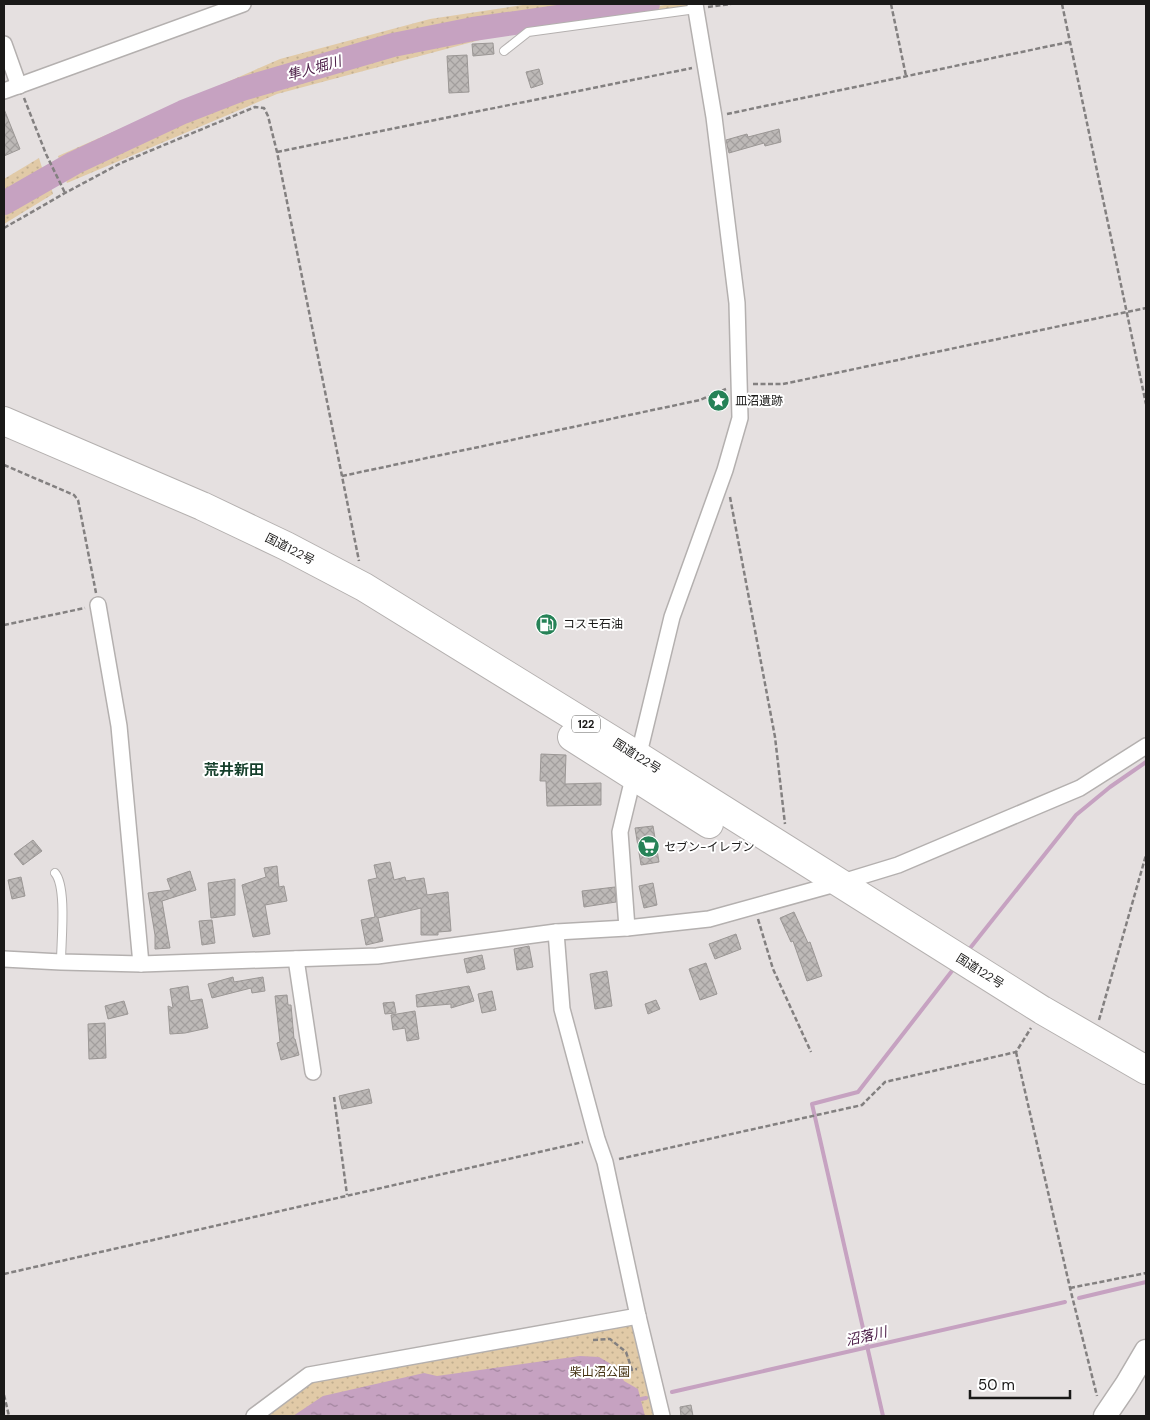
<svg xmlns="http://www.w3.org/2000/svg" width="1150" height="1420" font-family="'DM Sans','Noto Sans JP',sans-serif">
  <style>
    .grass { fill: url(#grass-dots) }
    .water { fill: url(#water-ripples) }
    .lines { fill: none; stroke-linecap: round; stroke-linejoin: round }
    .stream { stroke: #c6a2c1; stroke-width: 4 }
    .river { stroke: #c6a2c1; stroke-width: 24 }
    .building { fill: url(#building-cross-hatch); stroke: #9b9795 }
    .lane-casing { stroke: #b4b0af; stroke-width: 10 }
    .street-casing { stroke: #b4b0af; stroke-width: 18 }
    .secondary-casing { stroke: #b4b0af; stroke-width: 25 }
    .highway-casing { stroke: #b4b0af; stroke-width: 30 }
    .path { stroke: #838080; stroke-width: 2.5; stroke-dasharray: 5 2.5; stroke-linecap: butt }
    .lane { stroke: #fff; stroke-width: 8 }
    .street { stroke: #fff; stroke-width: 15 }
    .secondary { stroke: #fff; stroke-width: 22 }
    .highway { stroke: #fff; stroke-width: 28 }
    .labels { text-anchor: middle; stroke-width: 4; stroke-linejoin: round; paint-order: stroke }
    .shield { fill: #fff; stroke: #5f5e5d; stroke-width: 1 }
    .shield-label { font-size: 11px; font-weight: bold; fill: #1a1918 }
    .poi-label { font-size: 12px; fill: #1a1918; stroke: #fff; text-anchor: start }
    .street-label { font-size: 12px; fill: #1a1918; stroke: #fff }
    .park-label { font-size: 12px; fill: #43300f; stroke: #fff }
    .water-label { font-size: 14px; font-style: italic; fill: #4e214a; stroke: #fff }
    .quarter-label { font-size: 15px; font-weight: bold; fill: #153f2b; stroke: #fff }
  </style>
  <defs>
    <pattern id="grass-dots" width="8" height="8" patternUnits="userSpaceOnUse" patternTransform="scale(1.25)"><rect width="8" height="8" fill="#e1caa7"/><path d="M2 2h.1M6 6h.1" fill="none" stroke="#c0ad8f" stroke-width="1.8" stroke-linecap="round"/></pattern>
    <pattern id="water-ripples" width="26" height="14" patternUnits="userSpaceOnUse" patternTransform="scale(1.25)"><rect width="26" height="14" fill="#c6a2c1"/><path d="M2 4q2-2 4 0t4 0M15 11q2-2 4 0t4 0" fill="none" stroke="#a0839c"/></pattern>
    <pattern id="building-cross-hatch" width="8" height="8" patternUnits="userSpaceOnUse" patternTransform="scale(1.25)"><rect width="8" height="8" fill="#bdb9b7"/><path d="M0 0l8 8M0 8l8-8" fill="none" stroke="#a29e9d"/></pattern>
  </defs>
  <rect width="100%" height="100%" fill="#e5e0e0"/>
  <g class="grass">
    <polygon points="529,4 612,4 433,30 240,85 188,105 62,165 58,156 280,59 430,19"/>
    <polygon points="672,4 688,4 688,6 521,29 277,94 67,183 64,175 172,122 237,97 407,46 493,29"/>
    <polygon points="39,158 44,174 4,197 4,179"/>
    <polygon points="50,184 53,194 4,224 4,210"/>
    <polygon points="628,1322 638,1330 659,1416 259,1416 301,1384"/>
  </g>
  <polygon class="water" points="580,1356 599,1357 616,1367 624,1381 638,1389 645,1416 293,1416 323,1396 424,1373 437,1376"/>
  <g class="lines">
    <g class="stream">
      <polyline points="967,952 1076,815 1110,787 1146,762"/>
      <polyline points="1079,1298 1146,1282"/>
      <polyline points="672,1392 1065,1302"/>
      <polyline points="641,1399 646,1398"/>
      <polyline points="883,1416 812,1104 858,1092 955,967"/>
    </g>
    <polyline class="river" points="4,203 74,163 183,112 242,89 393,45 473,29 648,4"/>
  </g>
  <g class="building">
    <polygon points="493,43 494,54 473,56 472,44"/>
    <polygon points="467,55 469,92 449,93 447,56"/>
    <polygon points="539,69 543,84 531,88 526,72"/>
    <polygon points="4,109 20,149 4,156"/>
    <polygon points="779,129 781,142 765,146 764,143 729,153 726,140 747,134 748,137"/>
    <polygon points="541,754 566,755 565,784 601,783 601,805 547,806 546,781 540,781"/>
    <polygon points="653,826 659,862 641,865 635,828"/>
    <polygon points="33,840 42,851 23,865 14,854"/>
    <polygon points="390,862 394,880 405,877 406,881 424,878 427,895 448,892 451,931 438,932 438,935 421,935 421,908 378,918 383,941 366,945 361,920 375,917 368,880 377,878 374,865"/>
    <polygon points="277,866 279,887 284,886 287,901 265,905 270,934 253,937 242,885 266,877 264,868"/>
    <polygon points="190,871 196,890 162,901 170,948 155,949 155,935 148,893 171,890 167,879"/>
    <polygon points="21,877 25,896 12,899 8,880"/>
    <polygon points="235,879 235,915 211,918 208,883"/>
    <polygon points="653,883 657,905 644,908 639,886"/>
    <polygon points="615,887 616,902 584,907 582,891"/>
    <polygon points="794,912 808,943 810,942 822,976 807,981 793,941 791,942 780,918"/>
    <polygon points="212,920 215,943 202,945 199,921"/>
    <polygon points="736,934 741,949 715,959 709,944"/>
    <polygon points="529,946 533,967 517,970 514,949"/>
    <polygon points="482,955 485,969 467,973 464,959"/>
    <polygon points="706,963 717,994 700,1000 689,969"/>
    <polygon points="607,971 612,1006 595,1009 590,974"/>
    <polygon points="233,977 234,982 263,977 265,991 252,993 251,988 212,998 208,984"/>
    <polygon points="188,986 190,1001 202,999 208,1028 185,1033 170,1034 168,1006 173,1008 170,989"/>
    <polygon points="469,986 474,1001 451,1008 451,1004 417,1007 416,995"/>
    <polygon points="492,991 496,1010 482,1013 478,994"/>
    <polygon points="287,995 288,1005 291,1005 294,1039 295,1039 299,1055 281,1060 277,1043 280,1042 275,996"/>
    <polygon points="656,1000 660,1009 648,1014 645,1004"/>
    <polygon points="124,1001 128,1014 108,1019 105,1006"/>
    <polygon points="394,1002 396,1013 385,1014 383,1003"/>
    <polygon points="415,1011 419,1039 407,1041 405,1028 393,1030 391,1015"/>
    <polygon points="105,1023 106,1058 89,1059 88,1024"/>
    <polygon points="369,1089 372,1103 342,1109 339,1096"/>
    <polygon points="691,1405 693,1416 681,1416 680,1407"/>
  </g>
  <g class="lines">
    <defs>
      <g id="lane">
        <polyline points="504,51 528,32 696,9"/>
        <path d="M55 873C67 887 61 942 61 962"/>
      </g>
      <g id="street">
        <polyline points="4,44 19,86"/>
        <polyline points="4,91 243,4"/>
        <polyline points="98,605 119,726 141,964"/>
        <polyline points="627,928 620,832 672,617 725,470 740,418 737,303 714,117 695,4"/>
        <polyline points="556,932 562,1009 597,1139 605,1162 638,1316 662,1416"/>
        <polyline points="4,959 61,962 141,964 377,956 556,932 627,928 709,919 839,883 898,865 1080,788 1146,746"/>
        <polyline points="296,959 313,1072"/>
        <polyline points="254,1416 309,1375 638,1316"/>
      </g>
      <polyline id="secondary" points="1105,1416 1126,1385 1146,1351"/>
      <g id="highway">
        <polyline points="4,421 202,506 286,546 364,587 638,756 1042,1010 1146,1070"/>
        <polyline points="572,737 709,824"/>
      </g>
    </defs>
    <use href="#lane" class="lane-casing"/>
    <use href="#street" class="street-casing"/>
    <use href="#secondary" class="secondary-casing"/>
    <use href="#highway" class="highway-casing"/>
    <g class="path">
      <polyline points="891,4 906,76"/>
      <polyline points="1062,4 1146,404"/>
      <polyline points="708,7 731,4"/>
      <polyline points="24,98 46,154 65,193"/>
      <polyline points="727,114 1069,42"/>
      <polyline points="277,152 692,68"/>
      <polyline points="4,228 65,193 121,163 255,107 264,108 268,116 277,152 359,561"/>
      <polyline points="753,384 783,384 1146,308"/>
      <polyline points="4,465 74,495 78,500 96,593"/>
      <polyline points="342,476 700,400 726,389"/>
      <polyline points="730,497 775,737 785,824"/>
      <polyline points="4,625 85,608"/>
      <polyline points="758,919 773,969 811,1052"/>
      <polyline points="1099,1020 1146,855"/>
      <polyline points="1016,1052 1070,1288 1097,1396"/>
      <polyline points="334,1097 347,1195"/>
      <polyline points="619,1159 862,1105 885,1082 1016,1052 1031,1028"/>
      <polyline points="4,1274 583,1142"/>
      <polyline points="1070,1288 1146,1273"/>
      <polyline points="593,1340 610,1339 626,1352 632,1370 637,1369"/>
      <polyline points="4,1395 9,1416"/>
    </g>
    <use href="#lane" class="lane"/>
    <use href="#street" class="street"/>
    <use href="#secondary" class="secondary"/>
    <use href="#highway" class="highway"/>
  </g>
  <defs>
    <symbol id="sight-disc" viewBox="-11 -11 22 22"><circle r="9.5" fill="#268257" stroke="#fff"/><path d="M0-6L1.8-2.2L6-1.7L2.9 1.2L3.7 5.4L0 3.3L-3.7 5.4L-2.9 1.2L-6-1.7L-1.8-2.2Z" fill="#fff"/></symbol>
    <symbol id="fuel-disc" viewBox="-11 -11 22 22"><circle r="9.5" fill="#268257" stroke="#fff"/><path d="M-5.5-6h7V0h2V4h1.3V-2.5L3-4.5l.8-.8L6-3V5H2.5V1h-1V6h-7ZM-4.2-4.7v3.2H.2V-4.7Z" fill="#fff"/></symbol>
    <symbol id="supermarket-disc" viewBox="-11 -11 22 22"><circle r="9.5" fill="#268257" stroke="#fff"/><path d="M-6-5.5h2.5l.6 2H6L4.5 2H-2.5L-4.4-4H-6ZM-1.5 3.2a1.3 1.3 0 1 0 .1 0ZM3 3.2a1.3 1.3 0 1 0 .1 0Z" fill="#fff"/></symbol>
  </defs>
  <g fill-rule="evenodd">
    <use href="#sight-disc" x="706" y="388" width="25" height="25"/>
    <use href="#fuel-disc" x="534" y="612" width="25" height="25"/>
    <use href="#supermarket-disc" x="636" y="834" width="25" height="25"/>
  </g>
  <g class="labels">
    <rect class="shield" x="572" y="715.5" width="28" height="17" rx="4"/>
    <g class="shield-label">
      <text x="586" y="728">122</text>
    </g>
    <g class="poi-label">
      <text x="735" y="405">皿沼遺跡</text>
      <text x="563" y="628">コスモ石油</text>
      <text x="664" y="851">セブン-イレブン</text>
    </g>
    <g class="street-label">
      <text transform="translate(290 549) rotate(27)" y="4">国道122号</text>
      <text transform="translate(637 756) rotate(32)" y="4">国道122号</text>
      <text transform="translate(980 971) rotate(32)" y="4">国道122号</text>
    </g>
    <g class="park-label">
      <text x="600" y="1376">柴山沼公園</text>
    </g>
    <g class="water-label">
      <text transform="translate(314 68) rotate(-16)" y="5">隼人堀川</text>
      <text transform="translate(866 1336) rotate(-13)" y="5">沼落川</text>
    </g>
    <g class="quarter-label">
      <text x="234" y="775">荒井新田</text>
    </g>
  </g>
  <rect width="1150" height="1420" fill="none" stroke="#1a1918" stroke-width="10"/>
  <path d="M970 1390v8h100v-8" fill="none" stroke="#1a1918" stroke-width="2.5"/>
  <text x="978" y="1390" font-size="15" fill="#1a1918" stroke="#ffffff" stroke-width="4" paint-order="stroke">50 m</text>
</svg>
